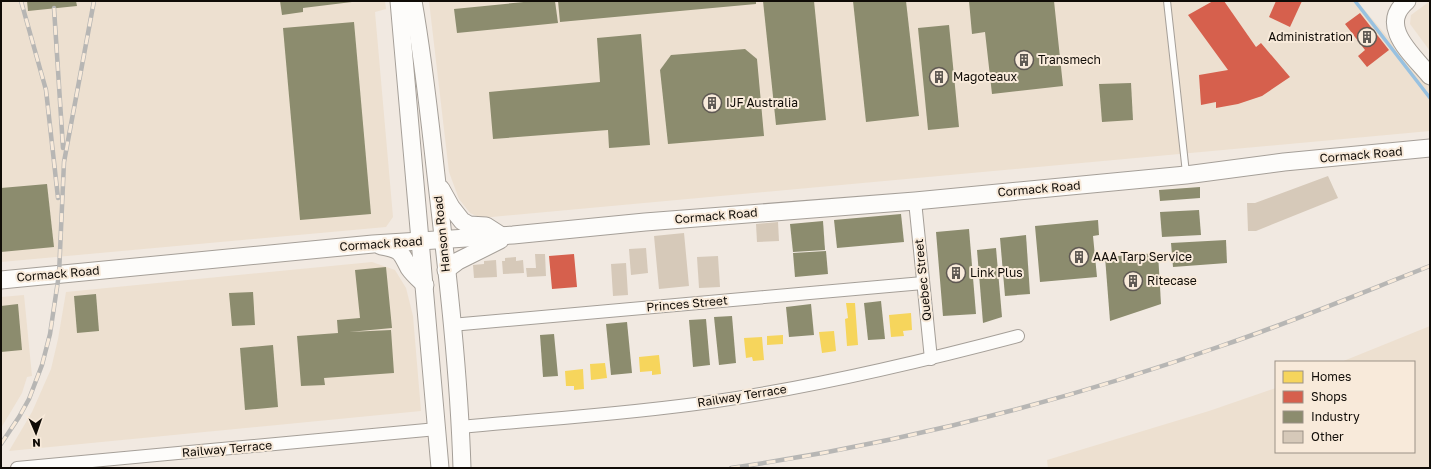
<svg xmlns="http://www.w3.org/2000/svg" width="1431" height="469" font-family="'Golos Text',sans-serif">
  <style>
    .built { fill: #ede0d0 }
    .homes { fill: #f6d55c }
    .shops { fill: #d6604d }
    .industry { fill: #8c8c6e }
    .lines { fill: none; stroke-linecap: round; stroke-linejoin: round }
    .stream { stroke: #98c1e0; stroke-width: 3.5 }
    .building { fill: #d6c9b9 }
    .lane-casing { stroke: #a59f98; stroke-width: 8 }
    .street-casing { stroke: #a59f98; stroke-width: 14 }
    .secondary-casing { stroke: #a59f98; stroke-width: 19 }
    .lane { stroke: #fdfcfa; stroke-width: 6 }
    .street { stroke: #fdfcfa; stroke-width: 12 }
    .secondary { stroke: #fdfcfa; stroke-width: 17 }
    .rail-casing { stroke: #b7b6b4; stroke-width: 4.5 }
    .rail { stroke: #f8eada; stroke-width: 3; stroke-dasharray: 9; stroke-linecap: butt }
    .labels { text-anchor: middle; stroke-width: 4; stroke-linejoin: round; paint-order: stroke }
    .poi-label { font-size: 12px; fill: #100c07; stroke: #f8eada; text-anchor: start }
    .street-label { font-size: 12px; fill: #100c07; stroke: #f8eada }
  </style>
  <rect width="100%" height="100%" fill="#f1e9e1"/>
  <g class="built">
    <polygon points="1,1 385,1 386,9 375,12 393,217 386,227 1,262"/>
    <polygon points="429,1 1357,1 1430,87 1430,131 481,218 470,213 459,199 449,172"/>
    <polygon points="1430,1 1430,51 1410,24 1411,15"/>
    <polygon points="372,262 395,270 406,288 413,316 421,411 9,451 32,412 51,369 58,339 66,292"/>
    <polygon points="24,295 32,376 27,377 22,393 1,428 1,297"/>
    <polygon points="1430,326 1430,468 1048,468 1047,460 1209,411 1276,388 1276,452 1414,452 1414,362 1341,362"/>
  </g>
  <g class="homes">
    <polygon points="846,303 855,303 858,345 847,346 845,319 848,318"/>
    <polygon points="911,313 912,330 903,331 904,336 891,337 889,315"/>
    <polygon points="834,331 836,351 822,353 819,332"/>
    <polygon points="783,335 783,344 767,345 767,336"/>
    <polygon points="762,337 764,360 753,361 752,357 746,358 744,338"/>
    <polygon points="659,355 661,374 652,375 652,371 640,372 639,357"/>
    <polygon points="605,363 607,378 591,380 590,364"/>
    <polygon points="583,369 584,389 574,390 574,386 566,386 565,371"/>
  </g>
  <g class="shops">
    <polygon points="1213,1 1224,1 1256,47 1261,43 1290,77 1262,96 1238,104 1216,108 1216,102 1201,105 1199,75 1228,70 1188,15"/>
    <polygon points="1276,1 1302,1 1290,27 1269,17"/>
    <polygon points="1360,13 1389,50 1367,67 1358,56 1365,50 1345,24"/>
    <polygon points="574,254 577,287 552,289 549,256"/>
  </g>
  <g class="industry">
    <polygon points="27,1 76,1 77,6 28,11"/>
    <polygon points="280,1 352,1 352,2 303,8 303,12 282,15"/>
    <polygon points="534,1 555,1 558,23 457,33 454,9"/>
    <polygon points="558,1 756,1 756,4 560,22"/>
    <polygon points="763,1 814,1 826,120 776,125"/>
    <polygon points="853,1 906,1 919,116 866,122"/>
    <polygon points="969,1 1054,1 1063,86 992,94 985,32 972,34"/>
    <polygon points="354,22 371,214 300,220 283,28"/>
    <polygon points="949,25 959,127 928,130 918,28"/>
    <polygon points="641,34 650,145 609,148 608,130 493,139 489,92 600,82 597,38"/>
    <polygon points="745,49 757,59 764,136 668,144 660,70 671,55"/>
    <polygon points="1131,83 1133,120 1102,122 1099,84"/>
    <polygon points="47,184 54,247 1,252 1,188"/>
    <polygon points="1200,187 1200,198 1160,201 1159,190"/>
    <polygon points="1199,210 1201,235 1162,237 1160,212"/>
    <polygon points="901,214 904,242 837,248 834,220"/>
    <polygon points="1098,220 1099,235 1093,236 1097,277 1040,282 1035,226"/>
    <polygon points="823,221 825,250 793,252 790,224"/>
    <polygon points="969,229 976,314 943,316 936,232"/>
    <polygon points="1026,235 1030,294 1005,296 1000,238"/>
    <polygon points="1226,240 1227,263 1173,267 1171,243"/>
    <polygon points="996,248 1002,317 983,323 977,250"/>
    <polygon points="826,251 828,274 795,277 793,253"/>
    <polygon points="1158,253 1161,304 1110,321 1105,257"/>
    <polygon points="386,267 392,328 349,332 391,330 394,373 324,378 325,385 301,386 297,336 338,333 337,320 360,318 355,270"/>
    <polygon points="253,292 255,325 232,326 229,293"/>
    <polygon points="96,294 99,331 77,333 74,296"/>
    <polygon points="881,301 885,339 868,340 864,303"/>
    <polygon points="18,304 22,350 1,352 1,306"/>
    <polygon points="811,304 814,335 789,337 786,307"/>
    <polygon points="732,316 736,363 719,365 714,317"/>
    <polygon points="706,319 710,365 693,367 689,320"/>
    <polygon points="627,322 632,373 611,375 606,324"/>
    <polygon points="554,334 558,376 543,377 540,335"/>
    <polygon points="273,345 278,407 245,410 240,348"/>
  </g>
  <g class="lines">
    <polyline class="stream" points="1355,1 1430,98"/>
  </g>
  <g class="building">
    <polygon points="1328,176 1338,198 1256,231 1248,231 1247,203 1255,203"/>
    <polygon points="778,222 779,241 757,242 756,224"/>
    <polygon points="684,233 689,286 659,289 654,236"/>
    <polygon points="646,248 648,273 631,275 629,249"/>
    <polygon points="535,254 545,254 546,276 527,277 526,268 536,268"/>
    <polygon points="718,256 720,287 699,288 697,257"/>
    <polygon points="516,257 516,261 523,260 524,273 503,274 502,261 505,261 505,258"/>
    <polygon points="496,260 497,277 474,278 473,265 484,264 484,261"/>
    <polygon points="626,263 628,295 613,296 611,264"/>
  </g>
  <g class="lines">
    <defs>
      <polyline id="lane" points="1167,1 1186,173"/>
      <g id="street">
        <polyline points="915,201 931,359"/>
        <polyline points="451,325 923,283"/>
        <path d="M461 427C544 419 628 414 710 402 814 387 916 363 1018 336"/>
        <polyline points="17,468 437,429"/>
      </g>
      <g id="secondary">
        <polyline points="399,1 440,468"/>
        <path d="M413 1C424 62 430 123 437 184 448 278 459 373 462 468"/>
        <path d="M1407 1C1377 26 1413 55 1430 76"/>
        <polyline points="441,189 451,207 462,221 469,225 486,226 500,235"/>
        <path d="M381 246C402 250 400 251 409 268 413 274 420 280 425 285"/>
        <polyline points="446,270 458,261 500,240"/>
        <polyline points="1,280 373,244 513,235 645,222 915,201 1186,175 1284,162 1430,148"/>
      </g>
    </defs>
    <use href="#lane" class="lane-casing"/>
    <use href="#street" class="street-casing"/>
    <use href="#secondary" class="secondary-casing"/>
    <use href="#lane" class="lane"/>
    <use href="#street" class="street"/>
    <use href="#secondary" class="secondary"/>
    <defs>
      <g id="rail">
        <polyline points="21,1 46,90 58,198"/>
        <polyline points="54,8 63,148"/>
        <polyline points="1,444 19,417 29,399 42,365 50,334 59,274 64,162 94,1"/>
        <path d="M731 468C898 444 1062 402 1221 346 1292 322 1361 293 1430 266"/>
      </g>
    </defs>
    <use href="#rail" class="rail-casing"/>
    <use href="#rail" class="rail"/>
  </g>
  <defs>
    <symbol id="building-ring" viewBox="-11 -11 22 22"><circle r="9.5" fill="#f8eada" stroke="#5f5953" stroke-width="1.5"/><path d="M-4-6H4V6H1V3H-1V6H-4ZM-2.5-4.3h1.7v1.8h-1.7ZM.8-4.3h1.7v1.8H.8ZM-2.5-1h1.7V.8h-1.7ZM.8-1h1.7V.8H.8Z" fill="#5f5953"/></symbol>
  </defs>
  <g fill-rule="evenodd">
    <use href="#building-ring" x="1356" y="26" width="22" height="22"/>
    <use href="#building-ring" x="1013" y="49" width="22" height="22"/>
    <use href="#building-ring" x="928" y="66" width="22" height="22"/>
    <use href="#building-ring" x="701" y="92" width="22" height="22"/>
    <use href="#building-ring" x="1068" y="246" width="22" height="22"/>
    <use href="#building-ring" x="945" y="262" width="22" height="22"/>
    <use href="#building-ring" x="1122" y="270" width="22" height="22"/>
  </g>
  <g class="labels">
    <g class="poi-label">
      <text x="1353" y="41" text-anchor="end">Administration</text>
      <text x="1038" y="64">Transmech</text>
      <text x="953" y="81">Magoteaux</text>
      <text x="726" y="107">IJF Australia</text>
      <text x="1093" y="261">AAA Tarp Service</text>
      <text x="970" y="277">Link Plus</text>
      <text x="1147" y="285">Ritecase</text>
    </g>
    <g class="street-label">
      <text transform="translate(1361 155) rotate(-5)" y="4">Cormack Road</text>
      <text transform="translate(1039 189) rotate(-5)" y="4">Cormack Road</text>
      <text transform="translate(716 216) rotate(-5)" y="4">Cormack Road</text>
      <text transform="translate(442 234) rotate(-96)" y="4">Hanson Road</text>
      <text transform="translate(381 244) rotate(-4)" y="4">Cormack Road</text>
      <text transform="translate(58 274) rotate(-5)" y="4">Cormack Road</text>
      <text transform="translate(923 280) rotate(-96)" y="4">Quebec Street</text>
      <text transform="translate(687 304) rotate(-5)" y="4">Princes Street</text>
      <text transform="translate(742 396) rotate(-9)" y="4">Railway Terrace</text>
      <text transform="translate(227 449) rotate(-5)" y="4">Railway Terrace</text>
    </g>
  </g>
  <rect width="1431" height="469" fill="none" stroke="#100c07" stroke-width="4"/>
  <rect x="1275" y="361" width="140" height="92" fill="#f8eada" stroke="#9b9186"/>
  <rect x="1283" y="371" width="20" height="12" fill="#f6d55c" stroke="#9b9186"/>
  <text x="1311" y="381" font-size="12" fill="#100c07">Homes</text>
  <rect x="1283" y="391" width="20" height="12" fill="#d6604d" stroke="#9b9186"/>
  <text x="1311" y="401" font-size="12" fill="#100c07">Shops</text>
  <rect x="1283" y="411" width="20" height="12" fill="#8c8c6e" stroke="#9b9186"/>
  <text x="1311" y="421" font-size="12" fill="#100c07">Industry</text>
  <rect x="1283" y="431" width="20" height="12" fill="#d6c9b9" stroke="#9b9186"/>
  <text x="1311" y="441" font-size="12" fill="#100c07">Other</text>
  <g transform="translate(36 433) rotate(178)" stroke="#f8eada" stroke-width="3" paint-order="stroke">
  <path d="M0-3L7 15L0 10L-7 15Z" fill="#100c07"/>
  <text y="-6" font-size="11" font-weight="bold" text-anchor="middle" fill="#100c07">N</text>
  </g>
</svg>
